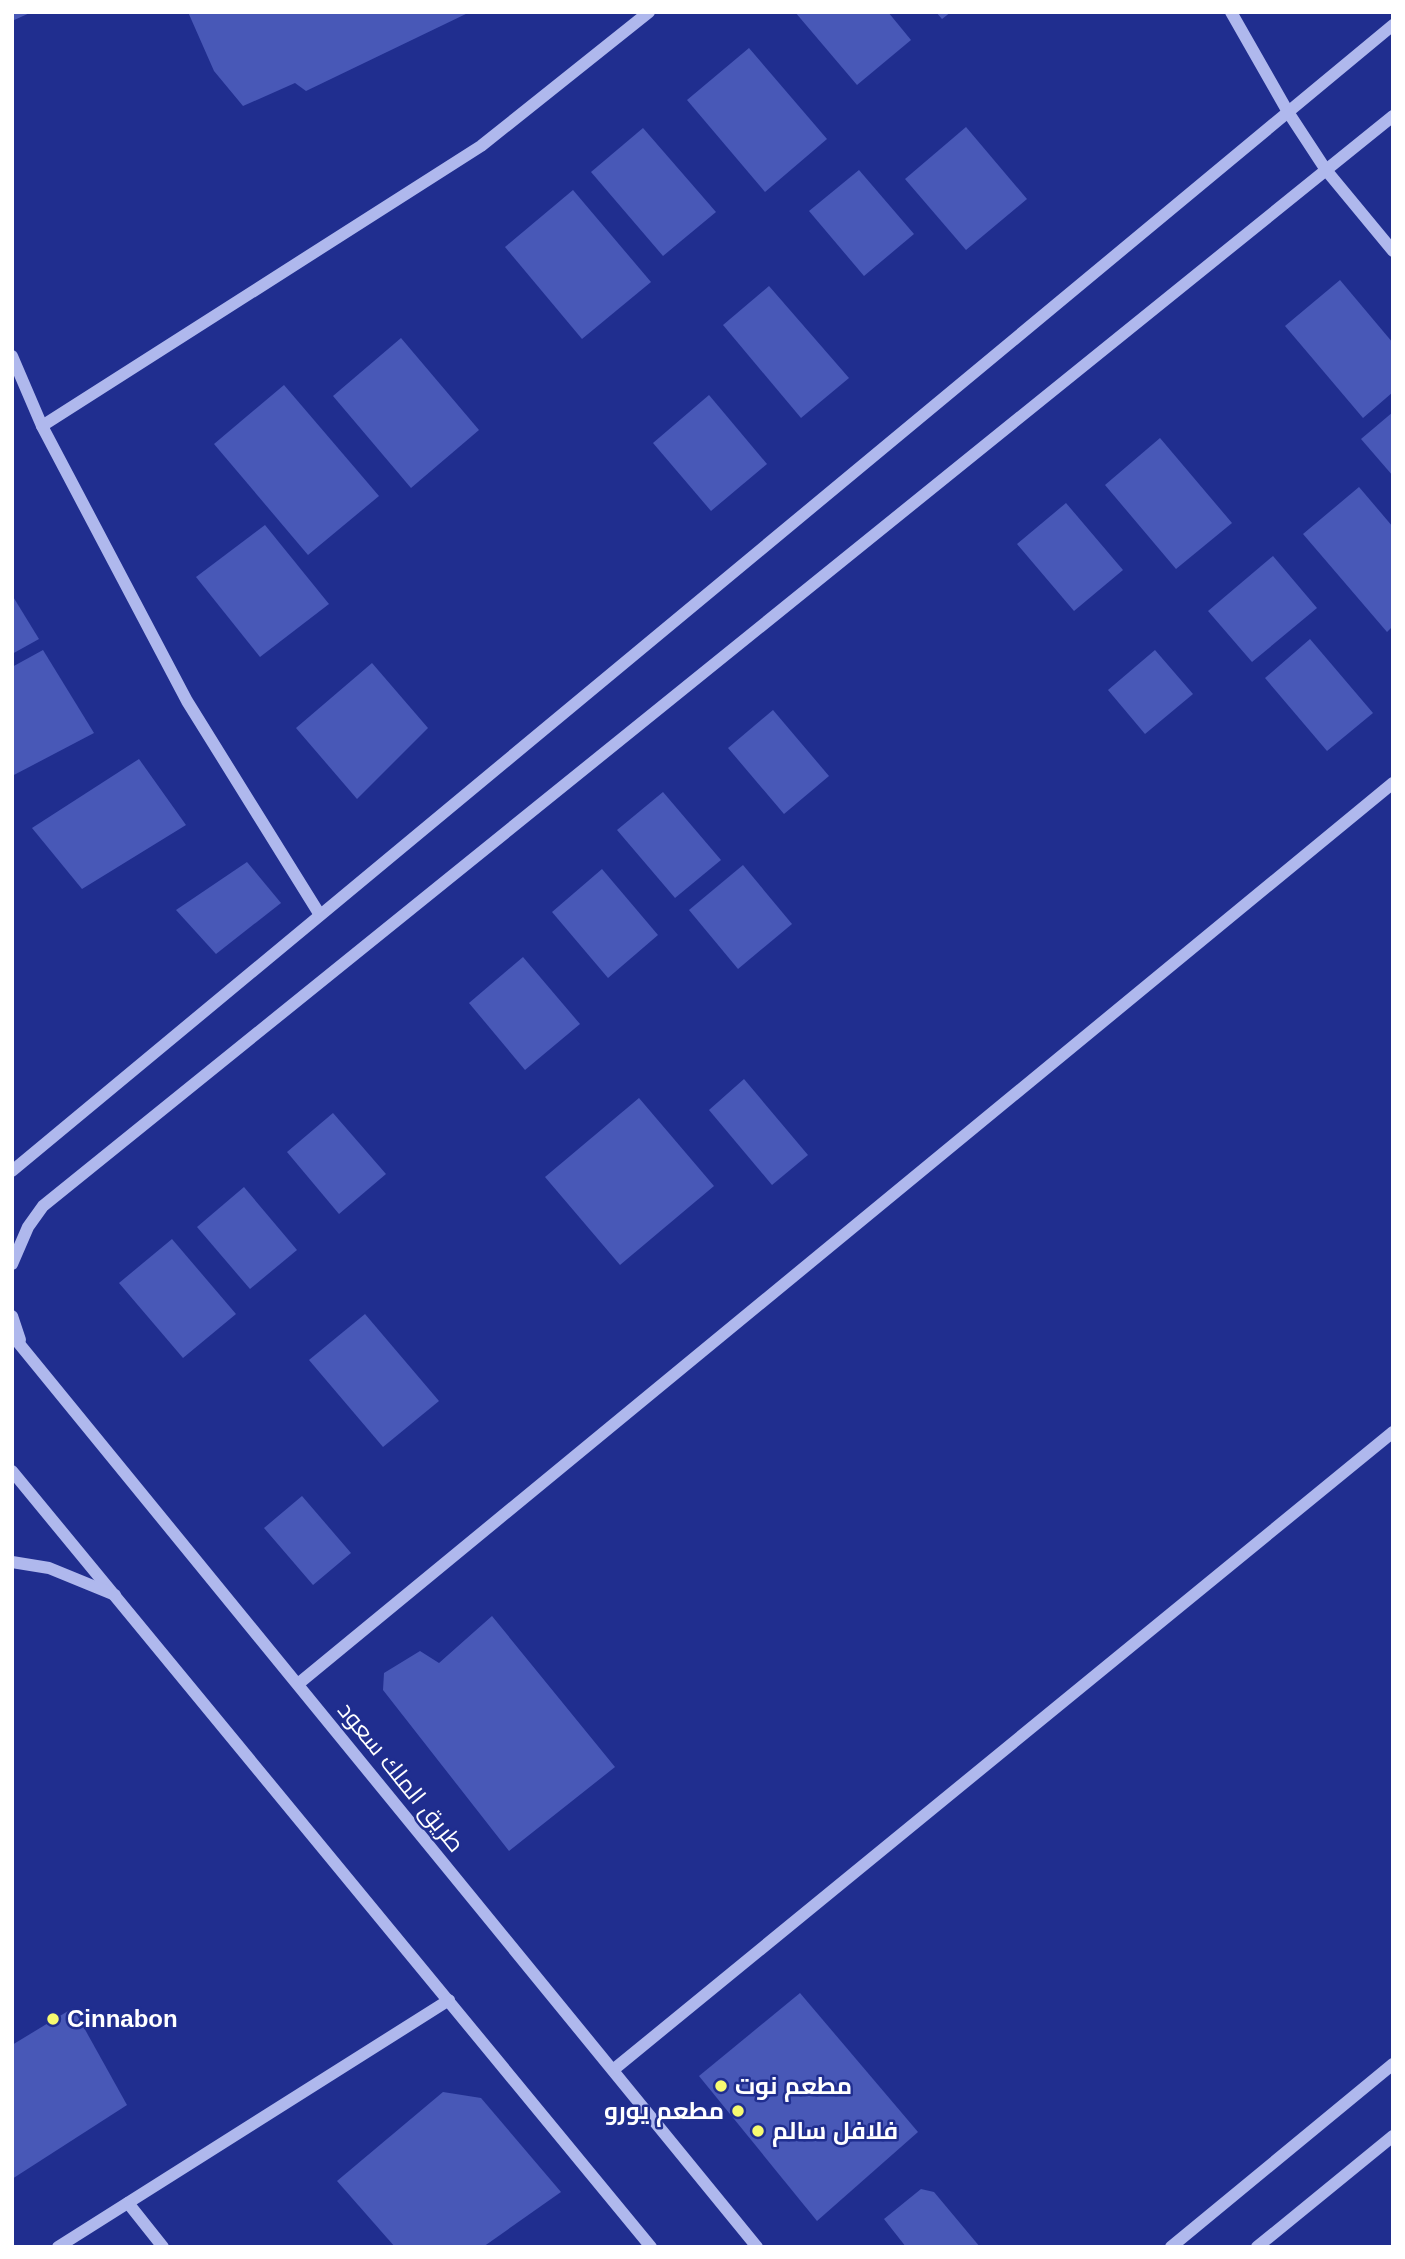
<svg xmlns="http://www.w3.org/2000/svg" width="1405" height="2259" font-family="Helvetica,Cairo,sans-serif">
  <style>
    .building { fill: #4858b7 }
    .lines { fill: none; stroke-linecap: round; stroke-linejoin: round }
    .minor { stroke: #afb8ed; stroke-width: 12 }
    .poi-dot { fill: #f7fa70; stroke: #202e8f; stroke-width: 2.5 }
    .labels { text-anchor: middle; stroke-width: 5; stroke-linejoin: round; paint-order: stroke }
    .street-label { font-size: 24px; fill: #fff; stroke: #202e8f }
    .poi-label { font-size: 24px; font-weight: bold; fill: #fff; stroke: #202e8f; text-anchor: start }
  </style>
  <rect width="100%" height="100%" fill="#202e8f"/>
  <g class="building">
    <polygon points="12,12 32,12 12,21"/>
    <polygon points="188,12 470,12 306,91 295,83 243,106 214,71"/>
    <polygon points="795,12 888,12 911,40 857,85"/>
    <polygon points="936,12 951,12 942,19"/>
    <polygon points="749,48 827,139 765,192 687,100"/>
    <polygon points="966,127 1027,199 966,250 905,179"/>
    <polygon points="643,128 716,212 663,256 591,172"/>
    <polygon points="859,170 914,234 864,276 809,211"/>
    <polygon points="573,190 651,282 582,339 505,247"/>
    <polygon points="1340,280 1393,343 1393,392 1363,418 1285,326"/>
    <polygon points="769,286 849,378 801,418 723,325"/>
    <polygon points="401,338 479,430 411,488 333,396"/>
    <polygon points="284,385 379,496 308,555 214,444"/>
    <polygon points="709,395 767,464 711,511 653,443"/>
    <polygon points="1393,412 1393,476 1361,439"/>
    <polygon points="1160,438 1232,523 1176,569 1105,485"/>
    <polygon points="1359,487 1393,527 1393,626 1387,632 1303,534"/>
    <polygon points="1066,503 1123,570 1074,611 1017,544"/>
    <polygon points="265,525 329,604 260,657 196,577"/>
    <polygon points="1273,556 1317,608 1252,662 1208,611"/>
    <polygon points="12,595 39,639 12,654"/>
    <polygon points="1310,639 1373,713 1327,751 1265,678"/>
    <polygon points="43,650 94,733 12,776 12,667"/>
    <polygon points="1155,650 1193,694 1145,734 1108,690"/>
    <polygon points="372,663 428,728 357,799 296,728"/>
    <polygon points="773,710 829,776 784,814 728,748"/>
    <polygon points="139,759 186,825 82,889 32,828"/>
    <polygon points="663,792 721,860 675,898 617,830"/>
    <polygon points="247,862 281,903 216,954 176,910"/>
    <polygon points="743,865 792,924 738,969 689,910"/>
    <polygon points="602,869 658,935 608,978 552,912"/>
    <polygon points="523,957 580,1024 525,1070 469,1003"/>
    <polygon points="744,1079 808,1155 772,1185 709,1110"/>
    <polygon points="639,1098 714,1186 620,1265 545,1177"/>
    <polygon points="333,1113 386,1174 339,1214 287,1152"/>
    <polygon points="244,1187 297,1250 250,1289 197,1227"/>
    <polygon points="172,1239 236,1314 183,1358 119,1283"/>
    <polygon points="365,1314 439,1401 383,1447 309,1360"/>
    <polygon points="302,1496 351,1553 313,1585 264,1528"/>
    <polygon points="492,1616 615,1767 509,1851 383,1690 384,1673 420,1651 439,1663"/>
    <polygon points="800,1993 918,2132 817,2221 699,2076"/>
    <polygon points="73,2008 127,2105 12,2179 12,2045"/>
    <polygon points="443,2092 481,2098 561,2192 483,2247 395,2247 337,2181"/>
    <polygon points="921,2189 934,2192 980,2247 906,2247 884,2219"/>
  </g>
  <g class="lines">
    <g class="minor">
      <polyline points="1231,12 1288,112 1326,170 1393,251"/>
      <polyline points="12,356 42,426 187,701 320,915"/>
      <polyline points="42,426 481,146 649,12"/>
      <polyline points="12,1171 1393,25"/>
      <polyline points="12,1264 28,1227 43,1206 1393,116"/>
      <polyline points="12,1316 20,1340"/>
      <polyline points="12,1335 757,2247"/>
      <polyline points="12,1471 651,2247"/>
      <polyline points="12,1562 49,1568 115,1595"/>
      <polyline points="298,1684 1393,783"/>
      <polyline points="613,2070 1393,1432"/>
      <polyline points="128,2203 163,2247"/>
      <polyline points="58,2247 449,2000"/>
      <polyline points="1171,2247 1393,2064"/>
      <polyline points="1257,2247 1393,2136"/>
    </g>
  </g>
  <g class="poi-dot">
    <circle cx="53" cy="2019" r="7"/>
    <circle cx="721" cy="2086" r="7"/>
    <circle cx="738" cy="2111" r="7"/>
    <circle cx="758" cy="2131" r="7"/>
  </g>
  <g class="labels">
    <g class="street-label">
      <text transform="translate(401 1777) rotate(51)" y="8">طريق الملك سعود</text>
    </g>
    <g class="poi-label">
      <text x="67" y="2027">Cinnabon</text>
      <text x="735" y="2094">مطعم نوت</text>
      <text x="724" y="2119" text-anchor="end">مطعم يورو</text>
      <text x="772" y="2139">فلافل سالم</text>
    </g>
  </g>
  <rect width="1405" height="2259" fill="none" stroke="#ffffff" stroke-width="28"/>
</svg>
